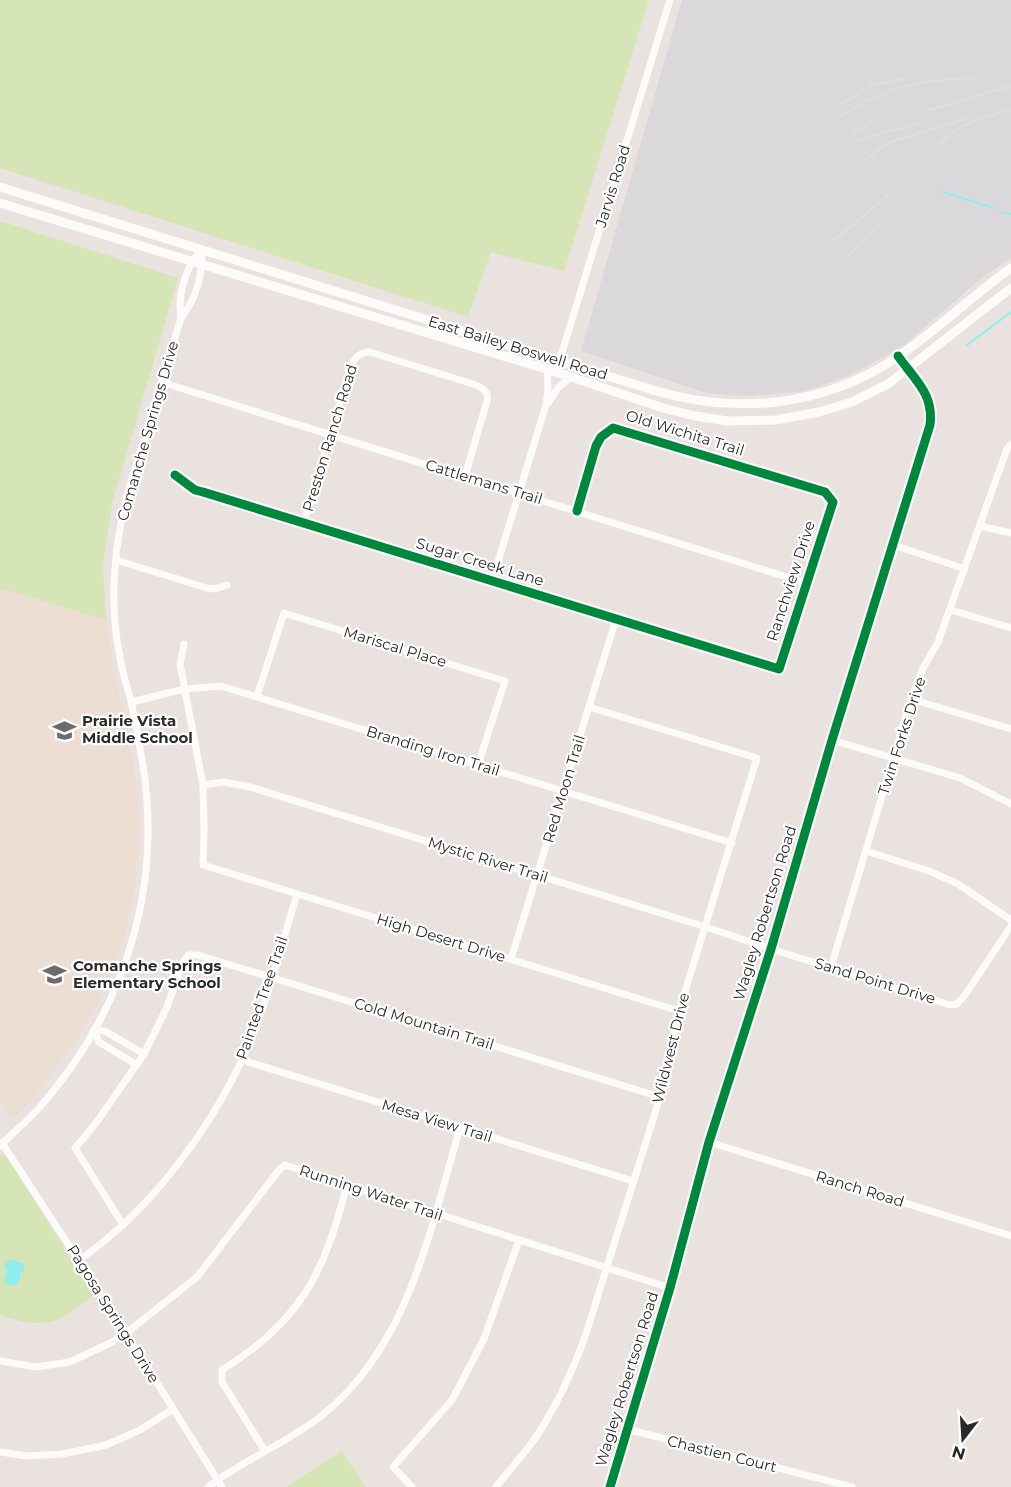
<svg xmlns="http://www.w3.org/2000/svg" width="1011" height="1487" font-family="Montserrat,sans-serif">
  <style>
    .industrial { fill: #dbd8db }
    .education { fill: #edded3 }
    .green { fill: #d5e5b6 }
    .water { fill: #8fedef }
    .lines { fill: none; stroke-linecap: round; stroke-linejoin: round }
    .stream { stroke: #8fedef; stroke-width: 2 }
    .minor { stroke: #fcfbfa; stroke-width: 7 }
    .tertiary { stroke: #fcfbfa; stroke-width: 8 }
    .secondary { stroke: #fcfbfa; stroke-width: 9 }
    .rail { stroke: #dddedf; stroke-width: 2 }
    .cycleway-casing { stroke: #fff; stroke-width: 13 }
    .cycleway { stroke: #00873e; stroke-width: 9 }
    .labels { text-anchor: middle; stroke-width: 4.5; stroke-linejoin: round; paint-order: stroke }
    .street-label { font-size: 15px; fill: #2a2a2a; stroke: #fff }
    .poi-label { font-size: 15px; font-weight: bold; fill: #2a2a2a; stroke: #fff; text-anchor: start }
  </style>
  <rect width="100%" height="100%" fill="#e9e2df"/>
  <polygon class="industrial" points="682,0 1011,0 1011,258 984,276 903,346 848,376 805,391 748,396 706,393 581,351"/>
  <polygon class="education" points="0,588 106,620 115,677 132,750 138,802 140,828 135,889 123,943 96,1007 81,1033 33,1098 12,1120 0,1101"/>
  <g class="green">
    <polygon points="0,0 649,0 564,271 491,252 468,317 0,168"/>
    <polygon points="0,221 178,278 112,504 103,566 106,620 0,588"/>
    <path d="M0 1155 5 1156 8 1159 94 1295C82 1303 70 1314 57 1320 40 1327 17 1321 0 1315Z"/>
    <polygon points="342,1451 366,1487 286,1487"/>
  </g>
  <polygon class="water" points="10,1259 25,1264 23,1272 20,1273 21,1279 18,1281 17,1286 4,1283 7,1272 4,1265"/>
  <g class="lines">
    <g class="stream">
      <polyline points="943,192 994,208"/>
      <polyline points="1002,212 1011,214"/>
      <polyline points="967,345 1011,312"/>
    </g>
    <g class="minor">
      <path d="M181 318C177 294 186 268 201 249"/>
      <polyline points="556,372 670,0"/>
      <polyline points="161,382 806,583"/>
      <polyline points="548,403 558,388 571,377"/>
      <polyline points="175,475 195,490 203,492 779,669 833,502 825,492 613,428 601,437 596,446 577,511"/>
      <path d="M304 522 351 366C355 357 360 352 370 352L473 384C482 387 489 391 487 401L465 476"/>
      <polyline points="980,526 1011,533"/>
      <polyline points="893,545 965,569"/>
      <polyline points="116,560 210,589 218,588 227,585"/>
      <polyline points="492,581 546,405 548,390 547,370"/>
      <polyline points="951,610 1011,628"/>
      <polyline points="184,644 180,664 203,785 204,832 203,865 679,1011"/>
      <polyline points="257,696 284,613 505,681 478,765"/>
      <polyline points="911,699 1011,729"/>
      <polyline points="131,702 185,689 221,686 732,843"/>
      <polyline points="832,740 960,778 1011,804"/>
      <polyline points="203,785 223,782 250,787 706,927 771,949 950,1005 957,1004 965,995 1011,926"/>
      <polyline points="866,851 929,871 958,884 1011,920"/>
      <polyline points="511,959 616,619"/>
      <polyline points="831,967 911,699 923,668 938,642 1007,449 1011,444"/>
      <polyline points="242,1060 633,1181"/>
      <polyline points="137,1065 99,1042 94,1030 105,1031 144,1054"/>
      <polyline points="709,1142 1011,1236"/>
      <polyline points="2,1143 126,1333 222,1487"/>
      <path d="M0 1146C13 1133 27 1121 39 1108 126 1009 165 884 141 754 138 737 135 719 131 701 127 686 122 672 120 657 109 604 114 547 127 495L181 318C196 299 204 273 201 249"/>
      <polyline points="123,1225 75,1148 96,1123 144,1054 167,1007 183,962 188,955 198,955 660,1097"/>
      <path d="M79 1260C154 1209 220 1117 253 1034 271 988 283 940 297 894"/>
      <polyline points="0,1361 36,1367 70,1362 112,1342 130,1330 197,1277 279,1170 285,1165 670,1288"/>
      <polyline points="627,1429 852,1487"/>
      <path d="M265 1451 222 1382V1370C301 1321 324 1274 347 1185"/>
      <polyline points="0,1452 27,1456 62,1454 106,1445 140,1430 173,1409"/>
      <path d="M208 1487C243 1460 285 1444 320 1417 409 1348 430 1229 460 1128"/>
      <polyline points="412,1487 393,1467 452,1400 484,1339 519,1240"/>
      <path d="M496 1487C509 1470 524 1455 536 1437 557 1406 572 1372 585 1337L660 1097 679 1011 757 758 589 707"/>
    </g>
    <path class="tertiary" d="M610 1487 670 1288 709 1142 771 949 832 740 930 425C934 394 915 380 898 356"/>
    <g class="secondary">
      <path d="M0 187 656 391C738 415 824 406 896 358 936 331 972 296 1011 268"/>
      <polyline points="0,203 556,372 663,408 695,416 727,421 776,420 819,412 852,402 888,384 1011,288"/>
    </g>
    <g class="rail">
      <polyline points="833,109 873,85 904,79"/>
      <polyline points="926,111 1011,86"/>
      <path d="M839 117C888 86 916 80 974 78"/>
      <polyline points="852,134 871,121"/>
      <polyline points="858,141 865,138 919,123"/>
      <polyline points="860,163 890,142 970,117"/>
      <polyline points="834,240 884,199 940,143 959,128 977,120 1011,109"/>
      <polyline points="847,257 871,234 889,209"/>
    </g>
    <defs>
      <g id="cycleway">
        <polyline points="175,475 195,490 203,492 779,669 833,502 825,492 613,428 601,437 596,446 577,511"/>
        <path d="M610 1487 670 1288 709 1142 771 949 832 740 930 425C934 394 915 380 898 356"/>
      </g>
    </defs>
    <use href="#cycleway" class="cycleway-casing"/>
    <use href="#cycleway" class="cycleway"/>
  </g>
  <defs>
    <symbol id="school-bare" viewBox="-9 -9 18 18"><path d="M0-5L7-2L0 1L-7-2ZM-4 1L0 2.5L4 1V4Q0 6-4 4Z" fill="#6d6a69" stroke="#fff" stroke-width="2.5" paint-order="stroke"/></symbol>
  </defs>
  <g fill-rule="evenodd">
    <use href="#school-bare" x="48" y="714" width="33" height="33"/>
    <use href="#school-bare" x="38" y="958" width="33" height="33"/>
  </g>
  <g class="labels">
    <g class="street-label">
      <text transform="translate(613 186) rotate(-73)" y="5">Jarvis Road</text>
      <text transform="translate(518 348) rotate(17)" y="5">East Bailey Boswell Road</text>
      <text transform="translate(148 431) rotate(-74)" y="5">Comanche Springs Drive</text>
      <text transform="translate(685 433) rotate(17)" y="5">Old Wichita Trail</text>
      <text transform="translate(330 438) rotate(-73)" y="5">Preston Ranch Road</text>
      <text transform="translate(484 482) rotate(17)" y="5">Cattlemans Trail</text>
      <text transform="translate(480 562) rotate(17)" y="5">Sugar Creek Lane</text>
      <text transform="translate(791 581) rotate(-72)" y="5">Ranchview Drive</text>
      <text transform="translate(395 647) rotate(17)" y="5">Mariscal Place</text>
      <text transform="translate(902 736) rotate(-72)" y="5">Twin Forks Drive</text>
      <text transform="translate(433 751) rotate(17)" y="5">Branding Iron Trail</text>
      <text transform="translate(564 789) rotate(-73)" y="5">Red Moon Trail</text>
      <text transform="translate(488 860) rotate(17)" y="5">Mystic River Trail</text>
      <text transform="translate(765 913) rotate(-73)" y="5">Wagley Robertson Road</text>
      <text transform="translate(441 938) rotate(17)" y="5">High Desert Drive</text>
      <text transform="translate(875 981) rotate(17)" y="5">Sand Point Drive</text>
      <text transform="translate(262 998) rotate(-71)" y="5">Painted Tree Trail</text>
      <text transform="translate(424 1024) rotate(17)" y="5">Cold Mountain Trail</text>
      <text transform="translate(671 1048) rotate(-76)" y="5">Wildwest Drive</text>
      <text transform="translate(437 1121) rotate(17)" y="5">Mesa View Trail</text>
      <text transform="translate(860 1189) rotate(17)" y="5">Ranch Road</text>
      <text transform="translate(371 1193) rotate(18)" y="5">Running Water Trail</text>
      <text transform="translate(113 1314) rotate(58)" y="5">Pagosa Springs Drive</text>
      <text transform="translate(627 1379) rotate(-73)" y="5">Wagley Robertson Road</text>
      <text transform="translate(722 1454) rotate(14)" y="5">Chastien Court</text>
    </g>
    <g class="poi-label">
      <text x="82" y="726">Prairie Vista<tspan x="82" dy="17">Middle School</tspan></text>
      <text x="73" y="971">Comanche Springs<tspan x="73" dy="17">Elementary School</tspan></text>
    </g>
  </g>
  <g transform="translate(963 1439) rotate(197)" stroke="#ffffff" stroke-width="4.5" paint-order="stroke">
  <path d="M0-4.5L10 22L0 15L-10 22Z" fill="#2a2a2a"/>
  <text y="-9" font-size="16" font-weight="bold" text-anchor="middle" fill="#2a2a2a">N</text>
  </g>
</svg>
